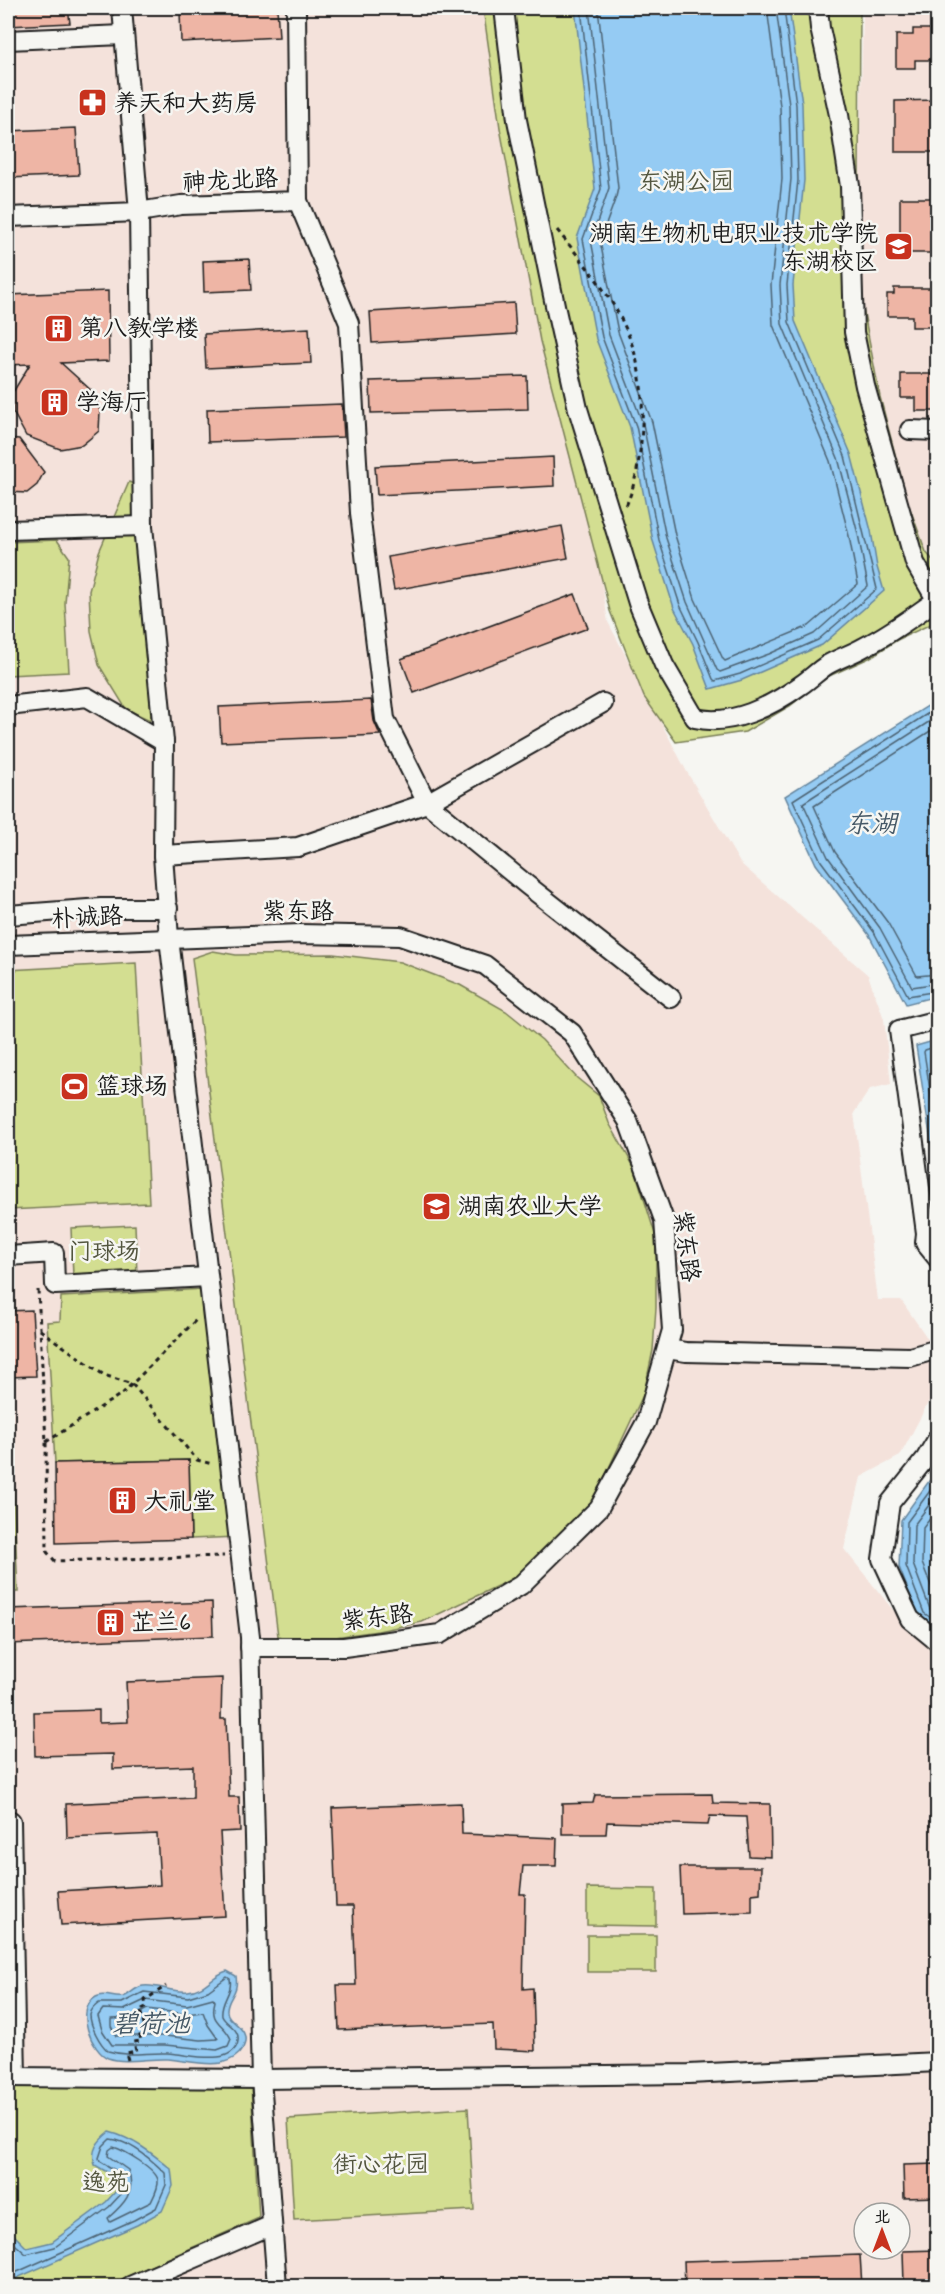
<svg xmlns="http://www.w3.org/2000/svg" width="945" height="2294" font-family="Mynerve,'LXGW WenKai TC',sans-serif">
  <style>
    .built { fill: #f4e2db; fill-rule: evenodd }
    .green { fill: #d3de91; stroke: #787d56; stroke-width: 1.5 }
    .water { fill: #95cbf3; stroke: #65859d; stroke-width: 1.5 }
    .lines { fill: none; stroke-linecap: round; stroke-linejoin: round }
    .shore { stroke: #4c6272; stroke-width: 1.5 }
    .building { fill: #eeb5a5; stroke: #1c1c1c; stroke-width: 1.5 }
    .minor-casing { stroke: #1c1c1c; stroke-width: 22 }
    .path { stroke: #1c1c1c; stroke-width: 3; stroke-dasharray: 4.5 4.5; stroke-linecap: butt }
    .minor { stroke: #f6f6f2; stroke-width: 18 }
    .labels { text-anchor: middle; stroke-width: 5; stroke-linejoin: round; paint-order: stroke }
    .poi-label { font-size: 24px; fill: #1c1c1c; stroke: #f6f6f2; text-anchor: start }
    .street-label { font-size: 24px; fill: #1c1c1c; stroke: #f6f6f2 }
    .park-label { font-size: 24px; fill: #53563f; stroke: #f6f6f2 }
    .water-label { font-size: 26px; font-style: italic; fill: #465967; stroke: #f6f6f2 }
  </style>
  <rect width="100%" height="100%" fill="#f6f6f2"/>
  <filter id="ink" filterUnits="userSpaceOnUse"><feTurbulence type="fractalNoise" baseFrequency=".0167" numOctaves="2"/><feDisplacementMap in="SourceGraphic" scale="12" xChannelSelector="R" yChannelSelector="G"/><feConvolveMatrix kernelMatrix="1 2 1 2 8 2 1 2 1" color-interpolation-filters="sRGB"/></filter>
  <g filter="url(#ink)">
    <g class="built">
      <path d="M8 8H491L502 142 586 482 608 622 687 772 740 863 868 975 884 1019 891 1084 870 1089 854 1113 878 1300H901L930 1342 937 1373V1386L900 1456 861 1477 844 1549 906 1626 937 1652V2286H8ZM864 2213H900V2249H864Z"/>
      <polygon points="863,8 937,8 937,552 926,552 908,503 880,397 863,308 859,186"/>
    </g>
    <g class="green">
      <polygon points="483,8 860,8 859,186 863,308 880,397 908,503 926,552 937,565 937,625 933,623 897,640 869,658 829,676 790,706 745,732 676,742 644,697 610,611 540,341 500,128"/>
      <polygon points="129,482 136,485 152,711 150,720 126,709 99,665 91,631 89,591 99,552"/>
      <polygon points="57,540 69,557 65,603 69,672 8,675 8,542"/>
      <polygon points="213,951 236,955 333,954 400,962 460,985 506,1011 542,1040 577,1078 599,1096 609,1123 634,1167 656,1237 656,1308 653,1350 644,1393 591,1506 571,1523 546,1551 514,1578 422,1622 378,1631 335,1637 289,1639 278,1636 192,958"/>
      <polygon points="136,963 149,1203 8,1210 8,970"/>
      <polygon points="135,1225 137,1274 73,1276 71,1228"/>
      <polygon points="204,1289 237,1537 191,1539 189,1460 55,1463 47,1322 60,1321 61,1297"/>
      <polygon points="8,1415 10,1415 18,1592 8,1592"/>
      <polygon points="587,1888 656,1889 656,1926 587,1925"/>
      <rect x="587" y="1935" width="69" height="37"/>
      <polygon points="8,2085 251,2086 259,2218 106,2286 8,2286"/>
      <polygon points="468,2108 474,2210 294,2220 288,2119"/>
    </g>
    <g class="water">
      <polygon points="575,8 789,8 802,104 804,180 793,285 795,321 851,454 871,531 877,567 884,591 822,645 742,680 710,689 693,644 674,608 653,541 630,427 596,339 577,238 595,189"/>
      <polygon points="937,700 937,996 906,1004 869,935 816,864 785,796"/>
      <polygon points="937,1040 938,1040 937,1180 916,1046"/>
      <polygon points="937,1470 937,1630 919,1618 899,1567 901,1520"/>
      <path d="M227 1971 236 1976C239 1994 228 1996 227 2010 226 2023 253 2027 243 2048 238 2057 230 2061 221 2063 203 2066 184 2060 167 2059 148 2058 126 2064 108 2058 92 2052 74 2009 96 1997 105 1992 114 1999 123 1997 130 1995 135 1987 143 1986 157 1984 173 1993 188 1991 205 1990 212 1975 227 1971Z"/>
      <path d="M109 2132C133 2138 152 2153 171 2169L173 2186 162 2211 137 2225 8 2282C7 2264 7 2248 8 2229L27 2248 52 2242 106 2202 117 2190V2178L95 2165C90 2150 98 2141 109 2132Z"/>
    </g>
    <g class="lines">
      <g class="shore">
        <polyline points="581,8 601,189 583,239 602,337 636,426 659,540 680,605 698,642 713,679 715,681 740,674 818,640 877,589 845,456 789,322 787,285 798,180 796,105 784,8"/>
        <polyline points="589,8 609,188 591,240 609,335 643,424 666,538 687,602 717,670 720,672 769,654 814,634 868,586 858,534 838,458 782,324 780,285 791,179 789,105 776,8"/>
        <polyline points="598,8 618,188 616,197 600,241 618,332 652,422 675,535 695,599 723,659 725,661 809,626 858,584 849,536 830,461 773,325 771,285 782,179 780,106 767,8"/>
        <polyline points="938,707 793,800 821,861 874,932 908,996 938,991"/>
        <polyline points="938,716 803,803 828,857 880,928 912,987 938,983"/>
        <polyline points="938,726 814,806 835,852 888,923 917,976 938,974"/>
        <polyline points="938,1046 925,1050 924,1052 938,1141"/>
        <polyline points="938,1480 907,1522 906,1566 924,1613 938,1623"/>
        <polyline points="938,1493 914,1525 913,1564 930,1609 938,1614"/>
        <polyline points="938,1508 923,1528 922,1563 938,1603"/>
        <path d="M227 1977 230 1979C233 1993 220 2001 222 2016 226 2025 240 2028 238 2041 237 2051 227 2056 218 2057 201 2059 184 2054 167 2053 148 2052 127 2057 108 2051 100 2044 90 2026 90 2015 91 2009 95 2006 99 2003H122L144 1992 188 1997 208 1991Z"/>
        <path d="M213 1998 215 2001C209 2024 224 2022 231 2039L228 2046 217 2050 165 2045H112L102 2030 98 2016 103 2009 124 2010 145 2000 187 2005Z"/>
        <polygon points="147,2009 186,2014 203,2012 208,2025 218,2039 201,2040 165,2036 116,2036 111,2026 111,2019 131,2018"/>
        <path d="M113 2147C124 2150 156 2169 158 2180 159 2187 154 2196 151 2202L110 2222 108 2218C123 2205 137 2192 128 2170L108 2156 109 2150Z"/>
        <path d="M8 2238 26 2254 55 2247 109 2207 123 2192 121 2174 100 2161 99 2158 103 2146 110 2139C130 2141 151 2159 165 2173L166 2185 156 2208 134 2220 8 2276"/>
      </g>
    </g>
    <g class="building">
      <polygon points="8,8 68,8 70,23 8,26"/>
      <polygon points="242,8 277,8 279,37 181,42 180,11"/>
      <polygon points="913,29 938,29 938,60 915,60 915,68 896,68 896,35 913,35"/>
      <polygon points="938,100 938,152 895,152 895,101"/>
      <polygon points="76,128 79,175 8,178 8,131"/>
      <rect x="900" y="198" width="38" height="55"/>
      <polygon points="249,259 251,290 204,292 203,261"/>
      <polygon points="894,288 938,288 938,327 912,327 912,316 887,316 887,294 894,294"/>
      <polygon points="108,291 109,361 61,363 94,393 100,411 99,431 82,445 60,449 26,436 13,412 13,392 30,364 8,365 8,295"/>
      <polygon points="514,303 516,334 372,343 370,312"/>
      <polygon points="309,328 311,363 206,368 204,334"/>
      <polygon points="901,374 938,374 938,411 916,411 916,398 901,398"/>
      <polygon points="527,376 528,409 371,413 370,381"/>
      <polygon points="342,404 344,437 208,442 207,409"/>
      <polygon points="8,438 19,439 44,472 37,485 27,493 8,492"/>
      <polygon points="553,457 554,486 377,495 375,466"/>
      <polygon points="562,526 568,558 394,590 388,557"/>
      <polygon points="575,594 588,628 414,693 401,659"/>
      <polygon points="371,700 374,721 380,735 221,742 219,707"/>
      <polygon points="32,1310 36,1376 8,1377 8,1311"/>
      <polygon points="189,1460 191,1539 56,1543 55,1463"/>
      <polygon points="212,1602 213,1636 8,1644 8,1609"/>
      <polygon points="222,1678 221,1719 226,1719 229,1797 239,1797 240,1831 220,1832 225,1916 61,1925 58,1891 160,1885 157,1834 67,1838 66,1804 193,1798 193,1766 113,1769 113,1754 35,1756 34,1712 99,1710 99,1723 128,1722 126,1682"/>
      <polygon points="712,1794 713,1803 770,1804 771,1857 749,1856 746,1817 710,1816 708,1825 607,1822 606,1834 562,1834 562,1804 593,1803 595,1795"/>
      <polygon points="461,1803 462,1834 557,1838 556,1866 523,1866 520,1894 525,1894 523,1989 533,1988 535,2051 494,2049 493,2024 339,2030 337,1985 356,1985 353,1906 336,1906 332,1808"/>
      <polygon points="680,1867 761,1867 760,1893 752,1894 752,1912 682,1914"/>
      <polygon points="938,2164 938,2197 904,2198 903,2165"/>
      <polygon points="938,2250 938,2283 904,2284 903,2251"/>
      <polygon points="860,2255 862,2286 685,2286 684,2261"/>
    </g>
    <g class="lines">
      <defs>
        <g id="minor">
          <polyline points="122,8 139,212 143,526 164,742 163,855 169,938 250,1637 261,2079 277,2286"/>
          <path d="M504 8 517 120 556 310 578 409 638 603 664 665 695 718C731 727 772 706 801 685 810 679 818 671 827 665 839 658 852 654 864 647 890 634 914 616 938 599"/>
          <polyline points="818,8 820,28 839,115 850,186 854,332 865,386 915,563 933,594 938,598"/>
          <polyline points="8,40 123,35"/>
          <polyline points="298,201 349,323 360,513 385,719 427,803 527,885 671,998"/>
          <polyline points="8,217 139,212 181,205 298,201 296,8"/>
          <polyline points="910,430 938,431"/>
          <polyline points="8,530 143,526"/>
          <polyline points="8,706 87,697 164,742"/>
          <polyline points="163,855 298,847 427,803 603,703"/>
          <polyline points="8,915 101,908 168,908"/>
          <polyline points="8,945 300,934 400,936 485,965 572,1033 628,1121 664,1220 672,1330 646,1422 599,1508 521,1585 440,1634 344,1647 250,1647"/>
          <polyline points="938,1020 899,1030 926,1233 925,1243 938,1259"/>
          <polyline points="8,1256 54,1253 55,1285 208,1277"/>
          <polyline points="667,1349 686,1352 910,1357 938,1349"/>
          <polyline points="938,1438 926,1458 890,1503 882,1559 910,1619 938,1642"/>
          <polyline points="8,1821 11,1821 16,2077"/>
          <polyline points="8,2077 261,2079 689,2074 938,2062"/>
          <polyline points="130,2286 272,2225"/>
        </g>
      </defs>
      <use href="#minor" class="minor-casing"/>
      <g class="path">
        <path d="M557 230C610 295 646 336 642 425 641 453 637 480 626 506"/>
        <polyline points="38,1290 46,1442 47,1552 55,1561 224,1556"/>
        <polyline points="40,1330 104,1375 132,1384 197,1460 212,1464"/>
        <polyline points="46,1442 123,1393 197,1319"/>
        <polyline points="128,2060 126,2053 136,2051 134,2042 141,2041 139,2031 145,2029 140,2010 146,2007 145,2000 166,1986"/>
      </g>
      <use href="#minor" class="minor"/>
    </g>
  </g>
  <defs>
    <symbol id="pharmacy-square" viewBox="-11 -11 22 22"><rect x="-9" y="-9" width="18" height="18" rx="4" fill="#c8321e" stroke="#f6f6f2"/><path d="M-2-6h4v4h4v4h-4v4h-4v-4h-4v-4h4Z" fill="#fff"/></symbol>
    <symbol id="university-square" viewBox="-11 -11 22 22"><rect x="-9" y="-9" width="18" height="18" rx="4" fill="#c8321e" stroke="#f6f6f2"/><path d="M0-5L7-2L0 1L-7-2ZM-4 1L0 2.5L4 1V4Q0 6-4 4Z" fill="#fff"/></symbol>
    <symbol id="building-square" viewBox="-11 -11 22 22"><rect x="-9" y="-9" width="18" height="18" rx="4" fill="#c8321e" stroke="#f6f6f2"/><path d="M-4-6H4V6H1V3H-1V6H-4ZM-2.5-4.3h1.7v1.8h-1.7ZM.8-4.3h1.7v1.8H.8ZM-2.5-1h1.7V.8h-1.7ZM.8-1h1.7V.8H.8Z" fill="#fff"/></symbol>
    <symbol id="stadium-square" viewBox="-11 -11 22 22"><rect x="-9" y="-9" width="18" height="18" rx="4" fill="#c8321e" stroke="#f6f6f2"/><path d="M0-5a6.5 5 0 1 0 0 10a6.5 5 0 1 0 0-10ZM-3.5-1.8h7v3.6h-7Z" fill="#fff"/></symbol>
  </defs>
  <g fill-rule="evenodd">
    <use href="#pharmacy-square" x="76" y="86" width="33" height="33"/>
    <use href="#university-square" x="882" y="230" width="33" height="33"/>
    <use href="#building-square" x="42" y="312" width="33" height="33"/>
    <use href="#building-square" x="38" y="386" width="33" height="33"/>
    <use href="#stadium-square" x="58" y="1070" width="33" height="33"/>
    <use href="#university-square" x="420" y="1190" width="33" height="33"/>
    <use href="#building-square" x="106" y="1484" width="33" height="33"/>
    <use href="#building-square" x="94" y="1606" width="33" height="33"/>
  </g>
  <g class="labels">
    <g class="poi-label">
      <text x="114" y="111">养天和大药房</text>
      <text x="878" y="241" text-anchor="end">湖南生物机电职业技术学院<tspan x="878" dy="28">东湖校区</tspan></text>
      <text x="79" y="336">第八教学楼</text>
      <text x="76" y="410">学海厅</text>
      <text x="96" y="1094">篮球场</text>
      <text x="458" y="1214">湖南农业大学</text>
      <text x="144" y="1509">大礼堂</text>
      <text x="131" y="1630">芷兰6</text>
    </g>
    <g class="street-label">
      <text transform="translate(230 180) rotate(-3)" y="8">神龙北路</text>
      <text x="298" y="919">紫东路</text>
      <text transform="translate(87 917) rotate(-3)" y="8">朴诚路</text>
      <text transform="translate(687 1246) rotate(83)" y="8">紫东路</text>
      <text transform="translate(377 1617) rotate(-7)" y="8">紫东路</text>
    </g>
    <g class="park-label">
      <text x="686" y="189">东湖公园</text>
      <text x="104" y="1259">门球场</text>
      <text x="381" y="2172">街心花园</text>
      <text x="106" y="2190">逸苑</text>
    </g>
    <g class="water-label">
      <text x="871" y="832">东湖</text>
      <text x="151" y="2032">碧荷池</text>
    </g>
  </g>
  <rect width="945" height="2294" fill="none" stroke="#f6f6f2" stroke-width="30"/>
  <rect x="15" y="15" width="915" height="2264" fill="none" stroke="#1c1c1c" stroke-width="2" filter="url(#ink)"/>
  <g transform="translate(882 2231)"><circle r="28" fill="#f6f6f2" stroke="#9f9f9c" stroke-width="1.5"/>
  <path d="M0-4.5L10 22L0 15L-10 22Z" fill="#c8321e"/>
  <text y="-9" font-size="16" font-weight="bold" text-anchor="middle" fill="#1c1c1c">北</text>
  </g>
</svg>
